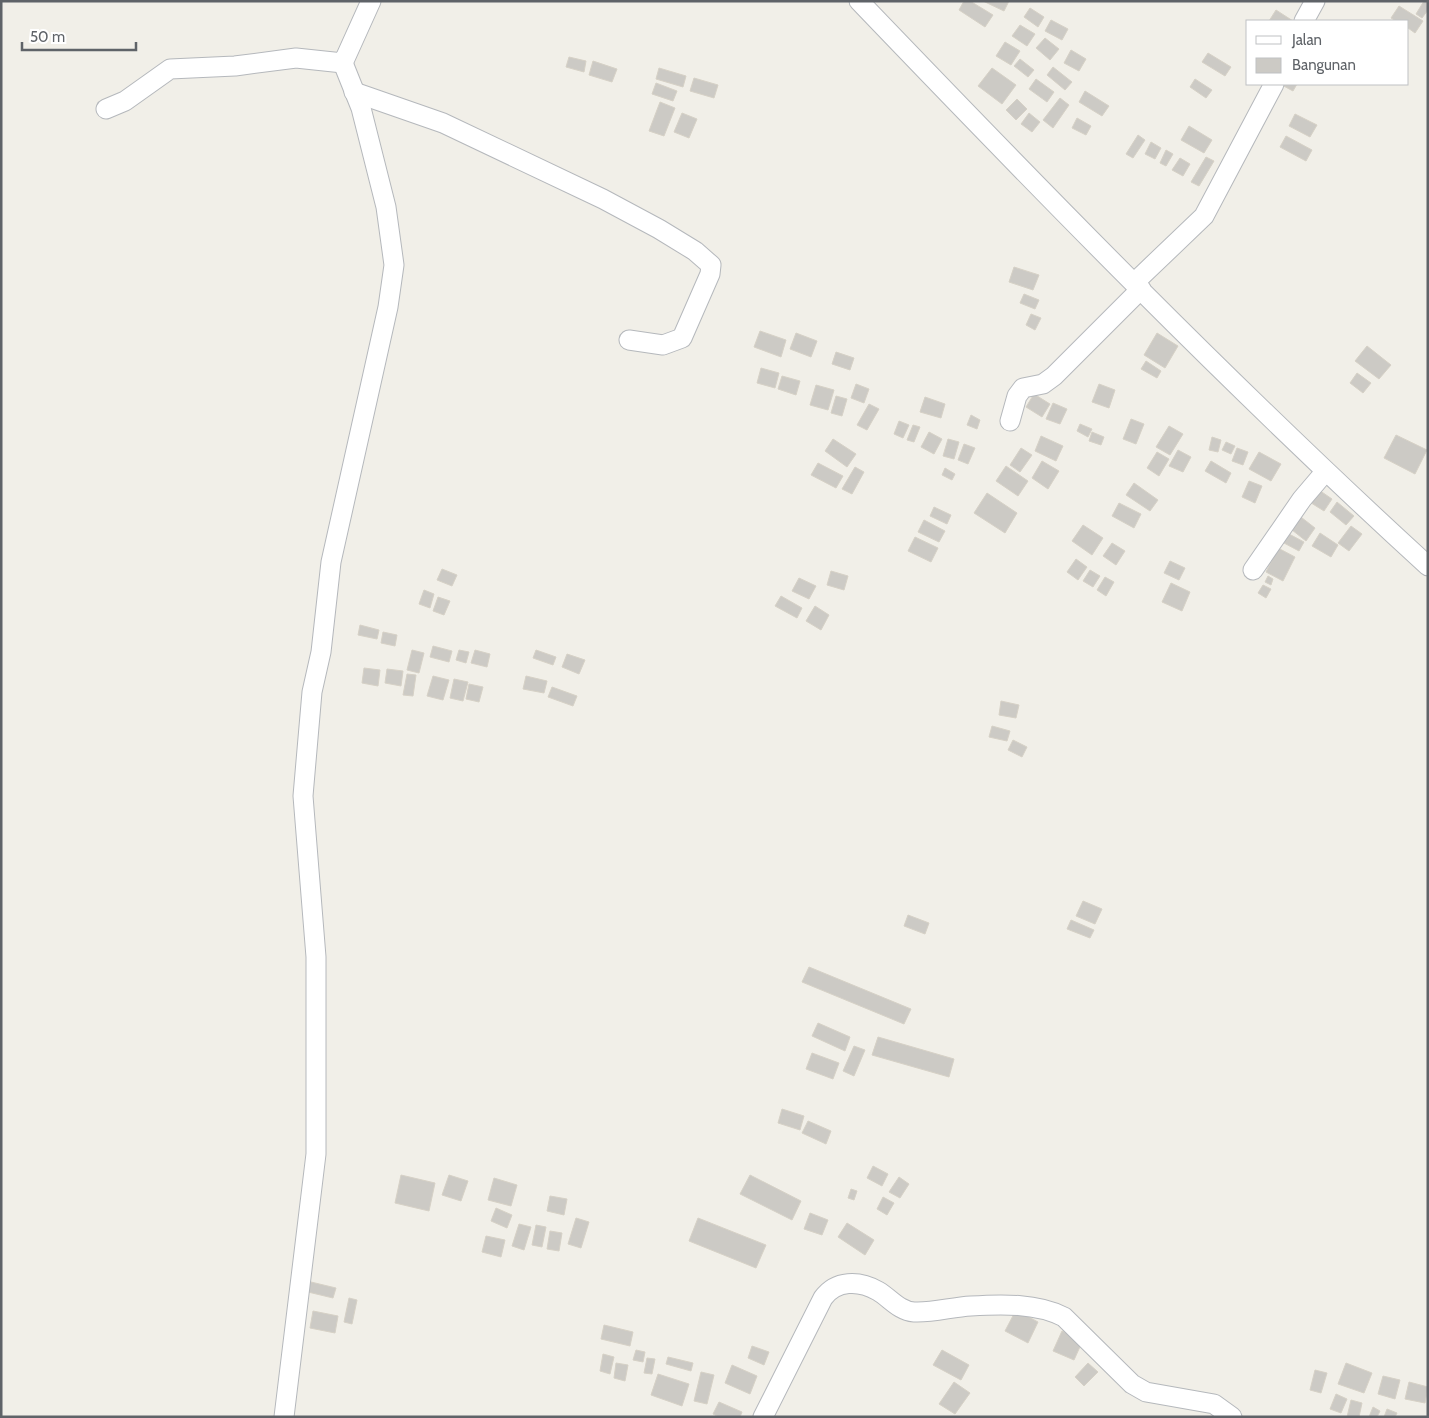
<svg xmlns="http://www.w3.org/2000/svg" width="1429" height="1418" font-family="Cabin,sans-serif">
  <style>
    .building { fill: #cccac5; stroke: #d6d1c6 }
    .lines { fill: none; stroke-linecap: round; stroke-linejoin: round }
    .minor-casing { stroke: #b5b8bc; stroke-width: 21 }
    .minor { stroke: #fff; stroke-width: 19 }
  </style>
  <rect width="100%" height="100%" fill="#f1efe8"/>
  <g class="building">
    <polygon points="964,1 970,1 993,15 985,27 959,10"/>
    <polygon points="983,1 1009,1 1004,11"/>
    <polygon points="1424,1 1428,2 1428,10 1422,18 1416,14"/>
    <polygon points="1399,6 1423,21 1415,33 1408,28 1408,21 1396,21 1391,18"/>
    <polygon points="1030,8 1044,17 1038,27 1024,17"/>
    <polygon points="1276,10 1293,21 1269,21"/>
    <polygon points="1051,20 1068,29 1062,40 1045,31"/>
    <polygon points="1020,25 1035,34 1027,46 1012,36"/>
    <polygon points="1045,38 1059,49 1050,60 1036,48"/>
    <polygon points="1005,42 1020,51 1011,65 996,56"/>
    <polygon points="1071,50 1086,59 1079,71 1064,63"/>
    <polygon points="1208,53 1231,67 1225,76 1202,62"/>
    <polygon points="569,57 586,61 584,72 566,67"/>
    <polygon points="1020,59 1034,70 1028,77 1014,66"/>
    <polygon points="593,61 617,69 612,82 589,75"/>
    <polygon points="1053,67 1072,82 1065,90 1047,75"/>
    <polygon points="659,68 686,76 683,87 656,79"/>
    <polygon points="992,68 1016,85 1002,104 978,86"/>
    <polygon points="694,78 718,85 714,98 690,91"/>
    <polygon points="1036,79 1054,92 1047,102 1029,89"/>
    <polygon points="1195,79 1212,90 1206,98 1190,87"/>
    <polygon points="656,83 677,91 673,101 652,94"/>
    <polygon points="1280,84 1297,84 1293,91"/>
    <polygon points="1085,91 1109,106 1102,116 1079,102"/>
    <polygon points="1060,98 1069,105 1053,128 1043,120"/>
    <polygon points="1017,99 1027,109 1016,120 1006,110"/>
    <polygon points="660,102 675,108 664,136 649,131"/>
    <polygon points="682,113 697,119 689,138 674,132"/>
    <polygon points="1029,113 1040,122 1032,132 1021,124"/>
    <polygon points="1295,114 1317,125 1310,137 1289,126"/>
    <polygon points="1077,118 1091,126 1086,135 1072,128"/>
    <polygon points="1189,126 1212,140 1204,153 1181,140"/>
    <polygon points="1138,135 1145,140 1133,158 1126,154"/>
    <polygon points="1286,136 1312,150 1306,161 1280,147"/>
    <polygon points="1151,142 1161,148 1155,159 1145,154"/>
    <polygon points="1166,150 1173,154 1166,166 1160,163"/>
    <polygon points="1206,157 1214,161 1199,186 1191,182"/>
    <polygon points="1180,158 1190,164 1183,176 1172,170"/>
    <polygon points="1014,267 1039,275 1033,290 1009,282"/>
    <polygon points="1024,294 1039,300 1035,309 1020,303"/>
    <polygon points="1031,314 1041,318 1035,330 1026,325"/>
    <polygon points="760,331 786,340 781,357 754,347"/>
    <polygon points="796,333 817,341 811,357 790,349"/>
    <polygon points="1157,333 1178,346 1165,368 1144,355"/>
    <polygon points="1367,346 1391,365 1379,379 1355,361"/>
    <polygon points="836,352 854,358 850,370 832,364"/>
    <polygon points="1146,361 1161,371 1157,378 1141,369"/>
    <polygon points="761,368 779,373 775,388 757,383"/>
    <polygon points="1357,373 1371,383 1363,393 1350,383"/>
    <polygon points="782,376 800,381 796,395 778,389"/>
    <polygon points="856,384 869,389 864,403 851,398"/>
    <polygon points="1099,384 1115,390 1109,408 1092,402"/>
    <polygon points="816,385 834,390 828,410 810,405"/>
    <polygon points="1034,394 1050,404 1042,417 1026,407"/>
    <polygon points="836,396 847,399 842,416 831,413"/>
    <polygon points="925,397 945,404 941,418 920,412"/>
    <polygon points="1053,403 1067,409 1060,424 1046,419"/>
    <polygon points="869,404 879,409 867,430 857,425"/>
    <polygon points="971,415 980,420 977,429 967,425"/>
    <polygon points="1131,419 1144,424 1136,444 1123,439"/>
    <polygon points="899,421 909,425 903,438 894,434"/>
    <polygon points="1080,424 1092,429 1088,437 1077,431"/>
    <polygon points="913,425 920,427 914,442 907,440"/>
    <polygon points="1169,426 1183,434 1170,455 1156,447"/>
    <polygon points="929,432 942,439 934,454 921,447"/>
    <polygon points="1092,432 1104,437 1101,445 1089,441"/>
    <polygon points="1396,435 1427,450 1415,474 1384,458"/>
    <polygon points="1041,436 1063,446 1056,461 1035,451"/>
    <polygon points="1212,437 1221,440 1218,452 1209,450"/>
    <polygon points="833,439 856,454 847,467 825,451"/>
    <polygon points="948,439 959,442 954,459 943,456"/>
    <polygon points="1226,442 1235,446 1231,454 1222,450"/>
    <polygon points="964,444 975,448 968,464 958,460"/>
    <polygon points="1021,448 1032,455 1020,472 1010,465"/>
    <polygon points="1237,448 1248,452 1243,465 1232,461"/>
    <polygon points="1178,450 1191,457 1183,472 1169,466"/>
    <polygon points="1157,452 1169,459 1159,476 1147,468"/>
    <polygon points="1259,452 1281,464 1271,481 1249,469"/>
    <polygon points="1042,461 1059,471 1048,489 1032,478"/>
    <polygon points="1211,461 1231,473 1226,483 1205,471"/>
    <polygon points="818,463 843,476 836,488 811,475"/>
    <polygon points="1006,466 1028,481 1018,496 996,481"/>
    <polygon points="855,467 864,472 852,494 842,489"/>
    <polygon points="945,468 955,474 952,480 942,475"/>
    <polygon points="1249,481 1262,486 1255,503 1242,497"/>
    <polygon points="1134,483 1158,500 1150,511 1126,495"/>
    <polygon points="1316,488 1332,499 1324,511 1308,501"/>
    <polygon points="987,493 1017,513 1005,533 974,513"/>
    <polygon points="1337,502 1354,516 1346,525 1330,512"/>
    <polygon points="1119,503 1141,514 1134,528 1112,516"/>
    <polygon points="934,507 951,515 947,524 930,516"/>
    <polygon points="1297,514 1315,528 1306,541 1287,526"/>
    <polygon points="924,520 945,531 939,542 918,532"/>
    <polygon points="1083,525 1103,538 1092,555 1072,541"/>
    <polygon points="1351,526 1362,534 1349,551 1338,543"/>
    <polygon points="1320,533 1338,545 1331,557 1312,546"/>
    <polygon points="1289,534 1304,542 1299,551 1284,543"/>
    <polygon points="915,537 938,548 931,562 908,551"/>
    <polygon points="1112,543 1125,551 1116,565 1103,556"/>
    <polygon points="1278,548 1295,557 1283,581 1266,572"/>
    <polygon points="1076,559 1087,567 1078,580 1067,572"/>
    <polygon points="1170,561 1185,568 1179,580 1164,573"/>
    <polygon points="442,569 457,575 452,586 437,580"/>
    <polygon points="1090,570 1100,576 1093,587 1083,581"/>
    <polygon points="831,571 848,576 844,590 827,585"/>
    <polygon points="1268,576 1273,579 1271,585 1265,582"/>
    <polygon points="1105,577 1114,582 1106,596 1097,590"/>
    <polygon points="799,578 816,586 809,599 792,591"/>
    <polygon points="1171,583 1190,592 1182,611 1162,602"/>
    <polygon points="1263,585 1271,589 1266,598 1258,593"/>
    <polygon points="424,590 434,594 430,608 419,604"/>
    <polygon points="781,596 802,608 797,618 775,606"/>
    <polygon points="438,597 450,601 444,615 433,611"/>
    <polygon points="815,606 829,615 821,630 806,621"/>
    <polygon points="360,625 379,630 377,639 358,635"/>
    <polygon points="383,632 397,635 395,646 381,643"/>
    <polygon points="433,646 452,651 449,662 430,657"/>
    <polygon points="412,650 424,653 419,673 407,670"/>
    <polygon points="459,650 469,652 466,663 456,660"/>
    <polygon points="475,650 490,654 487,667 471,663"/>
    <polygon points="536,650 556,657 553,665 533,658"/>
    <polygon points="567,654 585,660 579,674 562,667"/>
    <polygon points="364,668 380,670 378,686 362,683"/>
    <polygon points="387,669 403,671 401,686 385,683"/>
    <polygon points="407,674 416,675 413,696 403,695"/>
    <polygon points="433,676 449,680 443,700 427,696"/>
    <polygon points="526,676 547,681 544,693 523,689"/>
    <polygon points="454,679 468,682 463,701 450,698"/>
    <polygon points="469,684 483,687 479,702 466,699"/>
    <polygon points="552,687 577,696 573,706 548,697"/>
    <polygon points="1001,701 1019,705 1016,718 999,715"/>
    <polygon points="992,726 1010,731 1007,741 989,737"/>
    <polygon points="1013,740 1027,747 1022,757 1008,750"/>
    <polygon points="1083,901 1102,909 1095,924 1076,916"/>
    <polygon points="908,915 929,923 925,934 904,926"/>
    <polygon points="1071,920 1094,930 1090,938 1067,929"/>
    <polygon points="809,967 911,1009 904,1024 802,982"/>
    <polygon points="818,1023 850,1037 845,1051 812,1036"/>
    <polygon points="878,1037 954,1059 949,1077 872,1055"/>
    <polygon points="854,1046 865,1050 854,1076 843,1071"/>
    <polygon points="812,1053 839,1063 833,1079 806,1069"/>
    <polygon points="782,1109 804,1116 800,1130 778,1123"/>
    <polygon points="808,1121 831,1131 826,1144 802,1133"/>
    <polygon points="873,1166 888,1174 882,1186 867,1178"/>
    <polygon points="401,1175 435,1183 429,1211 395,1203"/>
    <polygon points="449,1175 468,1181 461,1201 442,1195"/>
    <polygon points="750,1175 801,1201 792,1220 740,1194"/>
    <polygon points="899,1177 909,1184 900,1198 889,1192"/>
    <polygon points="494,1178 517,1185 511,1206 488,1200"/>
    <polygon points="851,1189 857,1191 854,1200 848,1198"/>
    <polygon points="550,1196 567,1199 564,1215 547,1211"/>
    <polygon points="883,1197 894,1203 887,1215 877,1209"/>
    <polygon points="496,1208 512,1215 507,1228 491,1221"/>
    <polygon points="810,1213 828,1220 822,1235 804,1229"/>
    <polygon points="576,1218 589,1222 581,1248 568,1244"/>
    <polygon points="698,1218 766,1245 756,1268 689,1241"/>
    <polygon points="847,1223 874,1240 865,1255 838,1237"/>
    <polygon points="519,1224 531,1227 524,1250 512,1246"/>
    <polygon points="536,1225 546,1227 542,1247 532,1245"/>
    <polygon points="550,1231 562,1233 559,1251 547,1249"/>
    <polygon points="486,1236 505,1240 501,1257 482,1252"/>
    <polygon points="311,1282 336,1288 333,1298 308,1292"/>
    <polygon points="349,1298 357,1300 352,1324 344,1322"/>
    <polygon points="1016,1310 1038,1322 1028,1343 1005,1331"/>
    <polygon points="313,1311 338,1316 335,1333 310,1328"/>
    <polygon points="604,1325 633,1332 630,1346 601,1339"/>
    <polygon points="1062,1331 1083,1340 1074,1360 1053,1351"/>
    <polygon points="752,1346 769,1352 764,1365 748,1358"/>
    <polygon points="636,1350 645,1352 643,1362 633,1360"/>
    <polygon points="942,1350 969,1365 961,1380 933,1365"/>
    <polygon points="603,1354 614,1357 610,1374 600,1371"/>
    <polygon points="668,1357 693,1363 691,1371 666,1364"/>
    <polygon points="647,1358 655,1359 652,1374 644,1373"/>
    <polygon points="616,1363 628,1365 625,1381 614,1378"/>
    <polygon points="1088,1363 1098,1372 1084,1386 1075,1377"/>
    <polygon points="1346,1363 1372,1373 1364,1393 1338,1384"/>
    <polygon points="732,1365 757,1376 750,1394 725,1383"/>
    <polygon points="1315,1370 1327,1373 1321,1393 1310,1390"/>
    <polygon points="701,1372 714,1375 707,1404 694,1401"/>
    <polygon points="658,1374 689,1384 682,1406 651,1395"/>
    <polygon points="1383,1376 1400,1380 1395,1399 1378,1394"/>
    <polygon points="954,1382 970,1393 955,1414 939,1404"/>
    <polygon points="1409,1382 1428,1387 1425,1403 1405,1399"/>
    <polygon points="1336,1394 1347,1399 1341,1413 1330,1409"/>
    <polygon points="1351,1400 1362,1403 1359,1417 1347,1417"/>
    <polygon points="719,1402 742,1412 740,1417 719,1417 713,1414"/>
    <polygon points="1373,1407 1380,1411 1377,1417 1369,1417"/>
    <polygon points="1387,1409 1397,1413 1395,1417 1384,1417"/>
  </g>
  <g class="lines">
    <defs>
      <g id="minor">
        <path d="M859 1C1044 194 1231 386 1428 566"/>
        <polyline points="1304,21 1315,1"/>
        <polyline points="354,92 443,123 603,199 659,229 695,251 711,265 710,274 682,338 663,345 629,340"/>
        <polyline points="106,109 125,101 170,69 235,66 296,58 343,63 371,1"/>
        <polyline points="1134,283 1204,216 1274,84"/>
        <polyline points="1010,421 1017,396 1023,388 1043,384 1054,376 1141,289"/>
        <polyline points="1253,570 1302,499 1325,472"/>
        <polyline points="284,1417 316,1154 316,957 303,796 312,692 321,652 331,562 388,307 394,265 386,207 361,108 343,63"/>
        <path d="M763 1417 823 1298C836 1280 859 1280 878 1291 890 1298 899 1311 914 1312 933 1313 952 1307 971 1306 1001 1304 1037 1303 1064 1317L1132 1384 1146 1392 1214 1404 1232 1417"/>
      </g>
    </defs>
    <use href="#minor" class="minor-casing"/>
    <use href="#minor" class="minor"/>
  </g>
  <rect width="1429" height="1418" fill="none" stroke="#5f6368" stroke-width="5"/>
  <rect x="1246" y="20" width="162" height="65" fill="#ffffff" stroke="#bfc1c3"/>
  <rect x="1256" y="36" width="25" height="8" fill="#ffffff" stroke="#bfc1c3"/>
  <text x="1292" y="45" font-size="15" fill="#5f6368">Jalan</text>
  <rect x="1256" y="58" width="25" height="15" fill="#cccac5" stroke="#bfc1c3"/>
  <text x="1292" y="70" font-size="15" fill="#5f6368">Bangunan</text>
  <path d="M22 42v8h114v-8" fill="none" stroke="#5f6368" stroke-width="2.5"/>
  <text x="30" y="42" font-size="15" fill="#5f6368" stroke="#ffffff" stroke-width="4" paint-order="stroke">50 m</text>
</svg>
